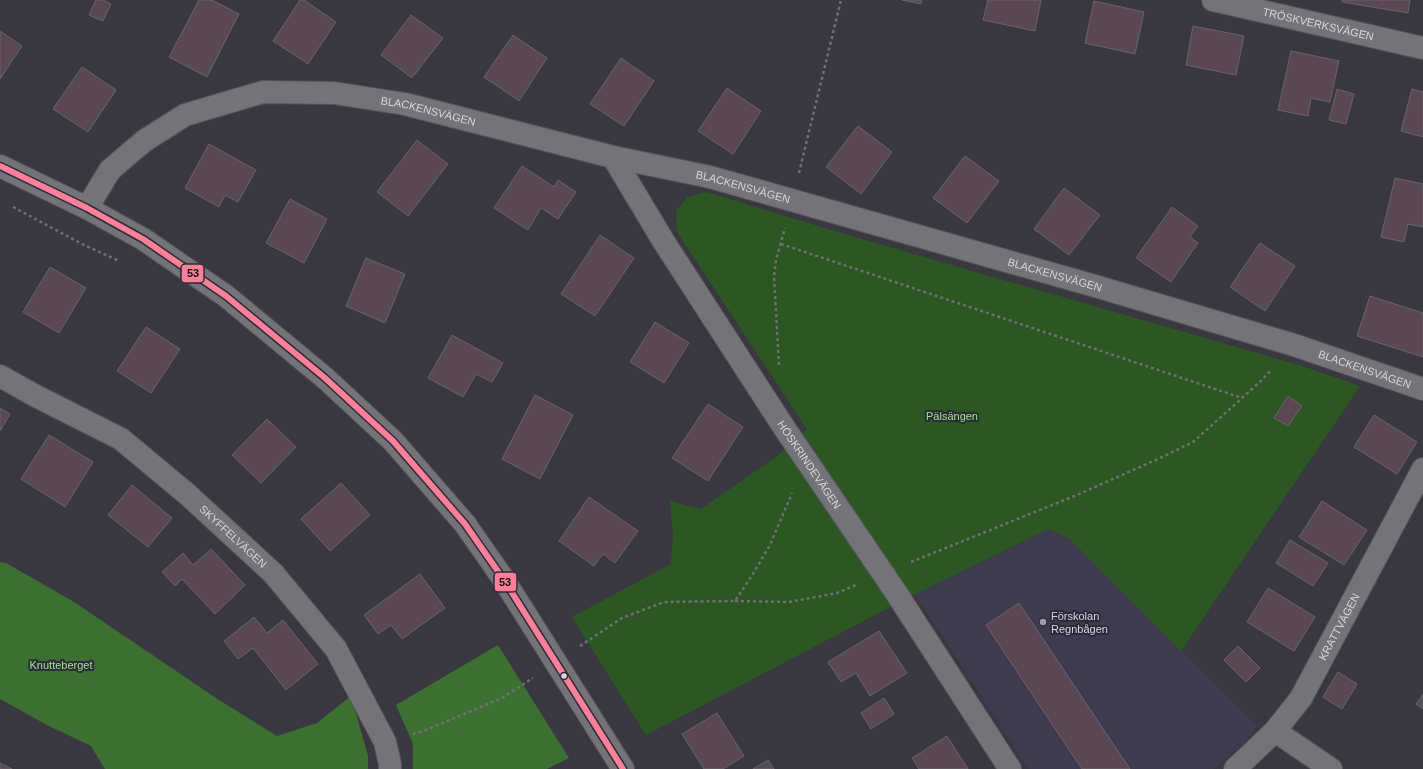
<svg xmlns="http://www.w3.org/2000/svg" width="1423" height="769" font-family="Helvetica,sans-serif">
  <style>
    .built { fill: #3f3b4f }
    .green { fill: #2c5723 }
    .forest { fill: #3c7031 }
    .building { fill: #5a4954; stroke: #686469 }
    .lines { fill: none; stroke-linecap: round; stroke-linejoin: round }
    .minor-casing { stroke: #55545b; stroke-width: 24 }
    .tertiary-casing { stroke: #55545b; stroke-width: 24 }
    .path { stroke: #717076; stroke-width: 2.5; stroke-dasharray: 3 3; stroke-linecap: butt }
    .minor { stroke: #747378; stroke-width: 22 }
    .tertiary { stroke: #747378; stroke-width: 22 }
    .bus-1-casing { stroke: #2d2a39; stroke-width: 9 }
    .bus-1 { stroke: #ff8098; stroke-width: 6 }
    .poi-dot { fill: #a09fa8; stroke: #2d2a39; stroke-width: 1.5 }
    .bus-dot { fill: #d8d6e0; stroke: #2d2a39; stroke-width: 1.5 }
    .labels { text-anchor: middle; stroke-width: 4; stroke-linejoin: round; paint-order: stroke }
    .street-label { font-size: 11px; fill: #d8d6e0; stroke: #2d2a39 }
    .park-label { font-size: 11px; fill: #9bec89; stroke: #2d2a39 }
    .poi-label { font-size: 11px; fill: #d8d6e0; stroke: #2d2a39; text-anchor: start }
    .line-badge { stroke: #2d2a39; stroke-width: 1.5 }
    .pale-badge-label { font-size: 11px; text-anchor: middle; font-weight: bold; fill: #111 }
  </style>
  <rect width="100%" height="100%" fill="#393840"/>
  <polygon class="built" points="1049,529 1070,539 1257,726 1242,745 1213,769 1029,769 915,594"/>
  <polygon class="green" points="706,192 851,236 1302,366 1360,386 1181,651 1070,539 1049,529 915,594 646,735 572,617 671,564 673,534 670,501 701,509 776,457 807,429 677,232 676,211 688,197"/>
  <g class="forest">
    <polygon points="0,562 6,563 74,602 219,700 277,736 317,723 351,696 368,756 368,769 105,769 91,746 47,725 0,699"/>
    <polygon points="498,645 569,758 547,769 413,769 413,744 396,705"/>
  </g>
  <g class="building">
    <polygon points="96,0 103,0 111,4 103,21 89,15"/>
    <polygon points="199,0 212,0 239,14 207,77 169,57"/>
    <polygon points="300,0 304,0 336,22 308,64 273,41"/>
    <polygon points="902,0 922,0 921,4"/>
    <polygon points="988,0 1041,0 1035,31 983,20"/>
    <polygon points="1342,0 1410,0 1408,13 1342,2"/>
    <polygon points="1094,1 1144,12 1135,54 1085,43"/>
    <polygon points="411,15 443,38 412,78 381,55"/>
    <polygon points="1193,26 1244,36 1236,75 1186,65"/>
    <polygon points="0,31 22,46 0,79"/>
    <polygon points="513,35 547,58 519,101 484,77"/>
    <polygon points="1291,51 1339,61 1330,102 1311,98 1308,116 1278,110"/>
    <polygon points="621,58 654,81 624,126 590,104"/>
    <polygon points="82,67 116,90 88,132 53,109"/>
    <polygon points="727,88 761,111 733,154 698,131"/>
    <polygon points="1337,89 1354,94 1346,124 1329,120"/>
    <polygon points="1412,89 1423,92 1423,137 1401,131"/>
    <polygon points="858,126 892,152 861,194 826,167"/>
    <polygon points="417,140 448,164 408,216 377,192"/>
    <polygon points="209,144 256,170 238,202 225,195 219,207 185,188"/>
    <polygon points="965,156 999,181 967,223 933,198"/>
    <polygon points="522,166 554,187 558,180 576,192 558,219 541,208 528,230 494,208"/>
    <polygon points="1395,178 1423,184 1423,227 1408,224 1404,242 1381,237"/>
    <polygon points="1064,188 1100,215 1069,255 1034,229"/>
    <polygon points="290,199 327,219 304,263 266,243"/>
    <polygon points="1172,207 1198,226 1190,237 1198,243 1171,282 1136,258"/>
    <polygon points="600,235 634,258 595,316 561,294"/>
    <polygon points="1260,243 1295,266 1265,311 1230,287"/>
    <polygon points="366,258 405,274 385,323 346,306"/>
    <polygon points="50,267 86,288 59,333 23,312"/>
    <polygon points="1370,296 1423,313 1423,357 1357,336"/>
    <polygon points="655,322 689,343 664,383 630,362"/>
    <polygon points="146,327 180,349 151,393 117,371"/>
    <polygon points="452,335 503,363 492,382 476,374 463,397 428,378"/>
    <polygon points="535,395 573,415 540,479 502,459"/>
    <polygon points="1288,396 1302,406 1288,426 1274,418"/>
    <polygon points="708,404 743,427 708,481 672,458"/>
    <polygon points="0,408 10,414 0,431"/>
    <polygon points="1374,415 1417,442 1397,474 1354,447"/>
    <polygon points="267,419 296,447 261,483 232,455"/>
    <polygon points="49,435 93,462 65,507 21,479"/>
    <polygon points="341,483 370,515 330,551 301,519"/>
    <polygon points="132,485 172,518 148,547 108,515"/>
    <polygon points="589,497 638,531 615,563 603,554 594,566 559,541"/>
    <polygon points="1322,501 1367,530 1344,565 1299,537"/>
    <polygon points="1290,540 1328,563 1313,586 1276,563"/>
    <polygon points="211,549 245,585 215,614 182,579 175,586 162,572 183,553 193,565"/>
    <polygon points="420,574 445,608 402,639 391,625 378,634 364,615"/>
    <polygon points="1268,588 1315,617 1294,651 1247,622"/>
    <polygon points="1019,603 1130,769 1082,769 986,625"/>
    <polygon points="254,617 267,633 283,620 318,664 286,690 253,648 238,659 224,641"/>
    <polygon points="879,631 907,673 870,696 856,673 841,682 828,662"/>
    <polygon points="1238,646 1260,668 1246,682 1224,660"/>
    <polygon points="1338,672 1357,684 1342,709 1323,697"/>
    <polygon points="1423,694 1423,709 1416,704"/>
    <polygon points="884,698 894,714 871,729 861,713"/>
    <polygon points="717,713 744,756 723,769 704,769 682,734"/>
    <polygon points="947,736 968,769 919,769 912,758"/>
    <polygon points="768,760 774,769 753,769"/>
    <polygon points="0,763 12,769 0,769"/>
  </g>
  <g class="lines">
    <defs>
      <g id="minor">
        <path id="s1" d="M1213 0 1423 48"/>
        <path id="s2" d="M613 157 664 242 783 426 895 591 1010 769"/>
        <path id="s3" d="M87 208 110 170 144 141 185 115 263 92 334 93 405 104 613 157 710 177 1095 286 1294 345 1423 389"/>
        <path id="s4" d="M0 376 34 395 121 439 187 494 273 573 336 649 385 742 390 764V769"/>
        <polyline points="1275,731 1331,769"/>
        <path id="s5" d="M1235 769 1275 731 1301 698 1423 469"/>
      </g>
      <polyline id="tertiary" points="0,166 87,208 143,239 226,296 325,378 393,441 465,524 504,580 623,769"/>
    </defs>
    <use href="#minor" class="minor-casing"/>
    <use href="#tertiary" class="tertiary-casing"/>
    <g class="path">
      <polyline points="799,173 841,0"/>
      <polyline points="13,207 82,244 119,261"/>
      <polyline points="781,244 1242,398"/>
      <polyline points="779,365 774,277 776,260 785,228"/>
      <polyline points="911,562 1077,495 1158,459 1193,442 1261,381 1272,369"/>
      <polyline points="735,601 789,602 837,593 856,585"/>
      <polyline points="580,646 622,618 664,602 735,601 751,577 770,545 792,493"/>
      <polyline points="413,734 426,730 502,698 533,678"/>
    </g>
    <use href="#minor" class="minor"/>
    <use href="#tertiary" class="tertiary"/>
    <defs>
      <polyline id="bus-1" points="0,166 87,208 143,239 226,296 325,378 393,441 465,524 504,580 623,769"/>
    </defs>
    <use href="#bus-1" class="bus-1-casing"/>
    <use href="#bus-1" class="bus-1"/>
  </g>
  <circle class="poi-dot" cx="1043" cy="622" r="4"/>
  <circle class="bus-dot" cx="564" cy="676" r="3.5"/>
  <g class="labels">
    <g class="street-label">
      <text dy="4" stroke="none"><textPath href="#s1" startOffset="108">TRÖSKVERKSVÄGEN</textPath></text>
      <text dy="4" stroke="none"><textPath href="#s3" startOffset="386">BLACKENSVÄGEN</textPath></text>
      <text dy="4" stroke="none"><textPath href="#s3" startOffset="710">BLACKENSVÄGEN</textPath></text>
      <text dy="4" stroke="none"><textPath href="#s3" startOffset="1034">BLACKENSVÄGEN</textPath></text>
      <text dy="4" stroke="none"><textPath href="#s3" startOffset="1358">BLACKENSVÄGEN</textPath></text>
      <text dy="4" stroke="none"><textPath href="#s2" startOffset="365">HÖSKRINDEVÄGEN</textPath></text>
      <text dy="4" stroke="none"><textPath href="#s4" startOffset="285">SKYFFELVÄGEN</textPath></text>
      <text dy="4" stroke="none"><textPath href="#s5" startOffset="178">KRATTVÄGEN</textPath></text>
    </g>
    <g class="park-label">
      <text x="952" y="420">Pälsängen</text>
      <text x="61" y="669">Knutteberget</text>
    </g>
    <g class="poi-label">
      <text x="1051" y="620">Förskolan<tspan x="1051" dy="13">Regnbågen</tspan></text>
    </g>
  </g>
  <g class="line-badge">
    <rect x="181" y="264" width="23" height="19" rx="4" fill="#ff8098"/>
    <rect x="494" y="572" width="23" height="20" rx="4" fill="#ff8098"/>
  </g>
  <g class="pale-badge-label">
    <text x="193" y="277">53</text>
    <text x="505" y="586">53</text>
  </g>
</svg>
